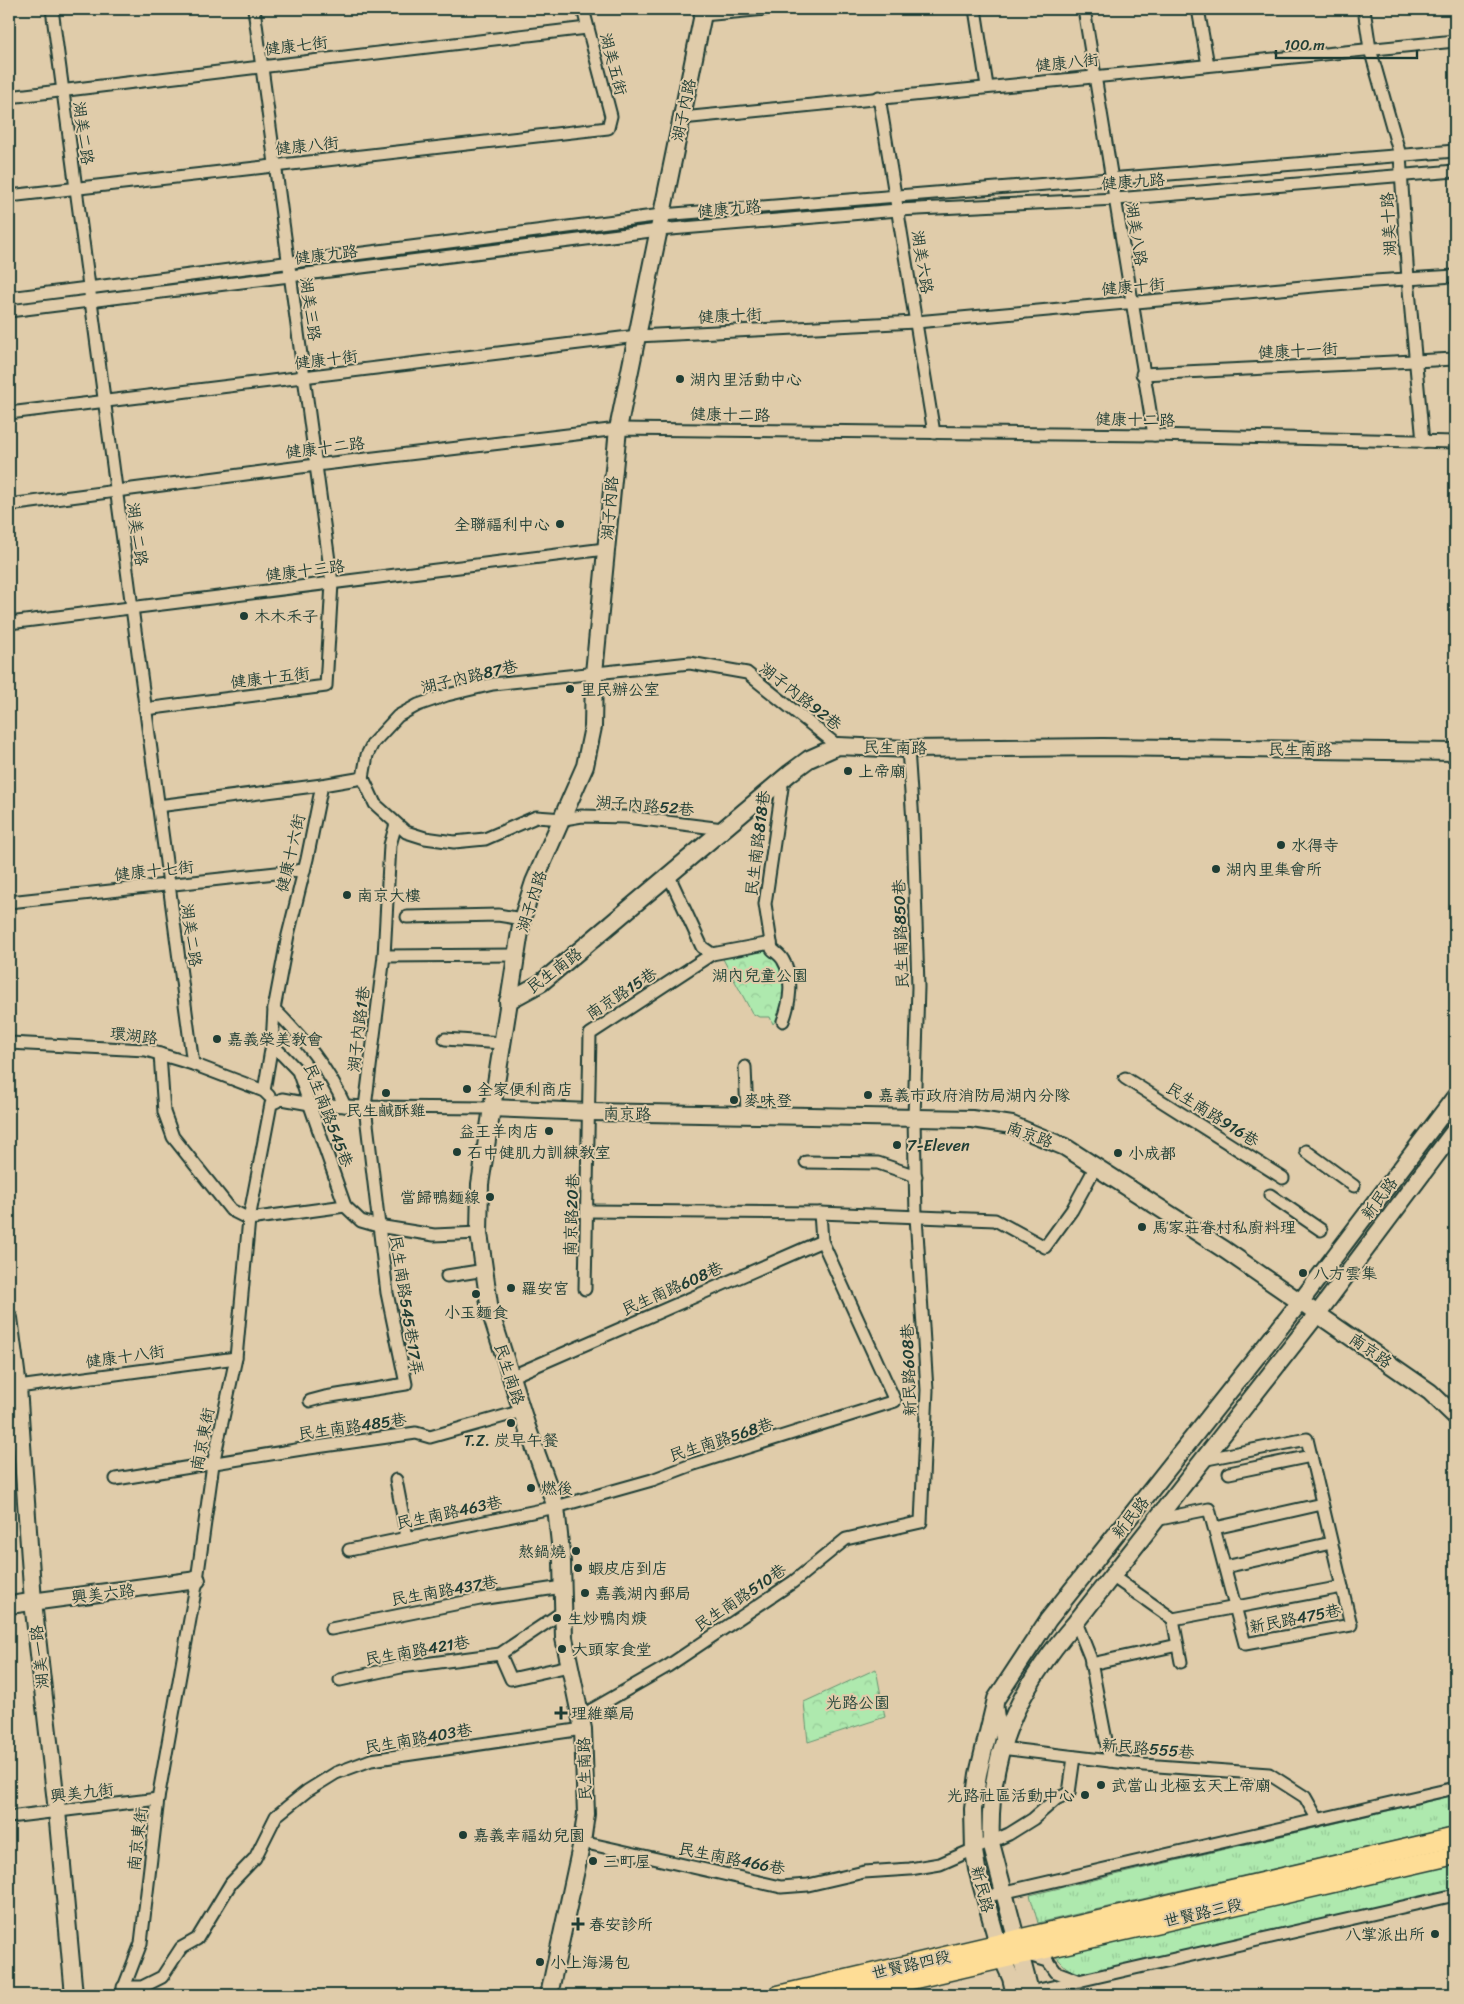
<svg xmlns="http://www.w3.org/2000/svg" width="1464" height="2004" font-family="Sriracha,'LXGW WenKai TC',sans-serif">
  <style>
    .grass { fill: url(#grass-tufts); stroke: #669371 }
    .park { fill: url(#park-crowns); stroke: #669371 }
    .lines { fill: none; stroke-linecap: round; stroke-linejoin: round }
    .street-casing { stroke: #1f3d34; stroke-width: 15 }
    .secondary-casing { stroke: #1f3d34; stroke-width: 20 }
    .primary-casing { stroke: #1f3d34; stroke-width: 21 }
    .street { stroke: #e0ccaa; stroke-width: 11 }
    .secondary { stroke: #e0ccaa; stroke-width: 16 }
    .primary { stroke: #fedd96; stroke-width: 18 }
    .poi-dot { fill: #1f3d34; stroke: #e0ccaa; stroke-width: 2 }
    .labels { text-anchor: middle; stroke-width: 4; stroke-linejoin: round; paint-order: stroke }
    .street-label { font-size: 16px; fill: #1f3d34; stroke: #e0ccaa }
    .poi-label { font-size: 16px; fill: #1f3d34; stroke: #e0ccaa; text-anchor: start }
    .park-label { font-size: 16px; fill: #26463a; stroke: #e0ccaa }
  </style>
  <defs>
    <pattern id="grass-tufts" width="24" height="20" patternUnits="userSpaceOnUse" patternTransform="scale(1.25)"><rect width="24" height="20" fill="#aee9ae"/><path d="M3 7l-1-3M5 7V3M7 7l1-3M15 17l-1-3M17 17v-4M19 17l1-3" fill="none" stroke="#95c996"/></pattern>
    <pattern id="park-crowns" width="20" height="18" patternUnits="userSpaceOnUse" patternTransform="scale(1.25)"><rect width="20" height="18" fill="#aee9ae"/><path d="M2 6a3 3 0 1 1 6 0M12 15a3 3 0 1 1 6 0" fill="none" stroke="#95c996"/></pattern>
  </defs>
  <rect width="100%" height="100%" fill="#e0ccaa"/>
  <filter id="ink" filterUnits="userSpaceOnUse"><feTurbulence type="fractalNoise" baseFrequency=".02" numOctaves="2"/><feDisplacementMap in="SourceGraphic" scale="10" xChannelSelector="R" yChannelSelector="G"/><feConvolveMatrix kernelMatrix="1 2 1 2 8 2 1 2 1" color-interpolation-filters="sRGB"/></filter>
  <g filter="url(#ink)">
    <g class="grass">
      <polygon points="1455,1795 1455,1827 1038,1923 1030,1895"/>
      <path d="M1455 1862V1890L1097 1971C1071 1976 1069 1971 1052 1952Z"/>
    </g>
    <g class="park">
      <path d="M767 948C771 952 779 956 781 961 793 983 787 1007 773 1024L770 1017H759L752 1013 722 957Z"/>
      <polygon points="876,1669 885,1717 808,1742 804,1702"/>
    </g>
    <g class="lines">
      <defs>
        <g id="street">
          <polyline points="52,9 193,1064"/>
          <polyline points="975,9 987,86"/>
          <polyline points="1084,9 1154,435"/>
          <polyline points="1198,9 1208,65"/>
          <polyline points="1364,9 1370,49 1400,155 1408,279 1423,442"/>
          <polyline points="703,15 766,9"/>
          <polyline points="9,97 587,28"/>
          <polyline points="879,97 934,433"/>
          <polyline points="682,118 1455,41"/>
          <polyline points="9,196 608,128 611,116 583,9"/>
          <polyline points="9,298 662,215 1455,151"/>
          <polyline points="9,311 659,230 898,210 1116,199 1455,171"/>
          <polyline points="1142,374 1455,359"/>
          <polyline points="9,413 637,336 916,322 1358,282 1455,276"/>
          <polyline points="9,505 316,465 618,429 1154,435 1455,442"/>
          <polyline points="9,623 605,549"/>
          <polyline points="145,709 326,686 332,583 254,9"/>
          <polyline points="363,778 367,755 373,743 398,716 418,705 447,695 493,684 690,663 747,673 838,746"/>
          <polyline points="363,778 375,804 406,832 425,838 454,842 485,839 536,817 564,819 582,816 626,817 723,829"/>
          <path d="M779 782 782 788 765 904 772 949C775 952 781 956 783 960 794 978 790 1003 783 1021"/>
          <polyline points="322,785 363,778"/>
          <polyline points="158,806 322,785 307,859 288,935 274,1009 272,1044 264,1091"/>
          <polyline points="669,876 702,947 712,954 771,943"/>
          <polyline points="9,902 304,870"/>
          <polyline points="407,917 498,915 522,919"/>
          <polyline points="384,956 515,955"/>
          <path d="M274 1009C303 1038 328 1068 345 1106"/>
          <polyline points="445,1039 502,1043"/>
          <polyline points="9,1043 146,1050 193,1064 264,1091 269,1096"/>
          <polyline points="272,1044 298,1071 345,1206 361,1221 378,1226 434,1235 479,1233"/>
          <polyline points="160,1054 164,1112 173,1137 231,1210 249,1219 345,1206"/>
          <polyline points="745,1067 747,1114"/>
          <polyline points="1125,1078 1283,1178"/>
          <polyline points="1306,1151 1354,1186"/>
          <polyline points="806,1162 878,1163 916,1176"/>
          <polyline points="1270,1195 1321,1230"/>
          <polyline points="587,1211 820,1213 995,1220 1045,1247 1072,1210 1095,1168"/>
          <polyline points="447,1276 485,1270"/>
          <polyline points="585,1289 590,1034 712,954"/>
          <polyline points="510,1377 822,1241"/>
          <polyline points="18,1387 236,1358"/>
          <polyline points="310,1401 325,1397 406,1384 387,1293 365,1107 384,956 390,845 396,824"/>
          <polyline points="1229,1473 1311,1456"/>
          <polyline points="116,1479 302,1449 416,1433 430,1437 522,1411"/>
          <polyline points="396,1480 407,1537"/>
          <polyline points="1155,1520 1209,1509 1245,1644 1351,1625 1307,1439 1202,1460"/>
          <polyline points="1215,1528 1322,1504"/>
          <polyline points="349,1550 556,1507 652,1480 694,1464 895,1401 822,1241 820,1213"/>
          <polyline points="1225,1567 1331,1543"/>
          <polyline points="1112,1576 1173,1619"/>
          <polyline points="1076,1622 1090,1657 1110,1761"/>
          <polyline points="331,1629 480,1599 563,1587"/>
          <polyline points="500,1654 511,1679 569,1666"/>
          <polyline points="1181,1662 1173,1619 1342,1587"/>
          <polyline points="1091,1664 1178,1645"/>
          <polyline points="340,1680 401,1667 500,1654 564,1611"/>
          <polyline points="997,1707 1002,1743 1009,1749 1144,1765 1269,1774 1305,1797 1318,1820"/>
          <polyline points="581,1716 668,1666 793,1582 846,1539 921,1522 927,1390 916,1216 914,1118 918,987 913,822 908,749"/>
          <polyline points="9,1817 158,1799"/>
          <polyline points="582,1842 781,1887 808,1885 864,1872 910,1869 940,1864 1009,1834 1033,1819 1056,1799 1069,1793 1074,1757"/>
          <polyline points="984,1897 1455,1788"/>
          <polyline points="1028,1955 1048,1961 1056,1972 1080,1981"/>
          <polyline points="123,1987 142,1987 162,1977 181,1948 197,1939 231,1883 255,1858 276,1816 307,1791 336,1773 371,1760 583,1729"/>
          <polyline points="1030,1992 1455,1895"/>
          <polyline points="121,1995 141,1943 158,1799 197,1580 213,1464 236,1358 249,1219 271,1104 282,1099 310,1104 365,1107 491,1108"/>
        </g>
        <g id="secondary">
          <polyline points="508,1001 541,983 790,773 809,759 838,746 908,749 1103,747 1455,752"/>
          <polyline points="491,1108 590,1112 972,1119 1012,1125 1065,1147 1225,1250 1430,1392 1455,1416"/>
          <polyline points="9,1318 18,1387 33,1602 57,1811 74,1995"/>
          <polyline points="9,1605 197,1580"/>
          <polyline points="549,1995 582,1842 586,1814 583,1729 564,1638 562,1562 556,1507 527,1427 490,1311 479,1233 480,1184 522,919 534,882 585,766 593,727 594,673 618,429 704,9"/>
          <polyline points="1015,1995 1011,1978 1002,1958 977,1869 974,1851 973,1809 978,1774 996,1699 1048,1620 1301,1301 1455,1097"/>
          <path d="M1031 1995 991 1843C987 1754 1018 1688 1076 1622L1318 1313 1455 1130"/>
        </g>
        <g id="primary">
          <polyline points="778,1995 1455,1837"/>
          <polyline points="846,1995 1455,1855"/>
        </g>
      </defs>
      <use href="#street" class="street-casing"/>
      <use href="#secondary" class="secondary-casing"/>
      <use href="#primary" class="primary-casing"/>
      <use href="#street" class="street"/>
      <use href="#secondary" class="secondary"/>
      <use href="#primary" class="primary"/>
    </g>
  </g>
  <g class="poi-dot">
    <circle cx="680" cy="379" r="5"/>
    <circle cx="560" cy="524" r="5"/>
    <circle cx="244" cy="616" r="5"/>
    <circle cx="570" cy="689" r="5"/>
    <circle cx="848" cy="771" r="5"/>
    <circle cx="1281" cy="845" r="5"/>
    <circle cx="1216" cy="869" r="5"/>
    <circle cx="347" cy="895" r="5"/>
    <circle cx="217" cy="1039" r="5"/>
    <circle cx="467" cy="1089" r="5"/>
    <circle cx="386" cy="1093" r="5"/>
    <circle cx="868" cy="1095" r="5"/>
    <circle cx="734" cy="1100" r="5"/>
    <circle cx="549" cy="1131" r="5"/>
    <circle cx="897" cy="1145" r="5"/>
    <circle cx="457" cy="1152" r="5"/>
    <circle cx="1118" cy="1153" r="5"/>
    <circle cx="490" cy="1197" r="5"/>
    <circle cx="1142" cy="1227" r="5"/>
    <circle cx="1303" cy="1273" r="5"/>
    <circle cx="511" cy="1288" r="5"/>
    <circle cx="476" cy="1294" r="5"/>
    <circle cx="511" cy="1423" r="5"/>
    <circle cx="531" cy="1488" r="5"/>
    <circle cx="576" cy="1551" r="5"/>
    <circle cx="578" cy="1568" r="5"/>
    <circle cx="585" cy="1593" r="5"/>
    <circle cx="557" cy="1618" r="5"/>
    <circle cx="562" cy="1649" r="5"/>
    <path d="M558.5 1705.5h5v5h5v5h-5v5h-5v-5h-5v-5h5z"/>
    <circle cx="1101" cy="1785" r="5"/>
    <circle cx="1085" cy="1795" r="5"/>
    <circle cx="463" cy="1835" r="5"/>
    <circle cx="593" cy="1861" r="5"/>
    <path d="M575.5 1916.5h5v5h5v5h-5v5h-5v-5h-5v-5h5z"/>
    <circle cx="1435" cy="1934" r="5"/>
    <circle cx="540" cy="1962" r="5"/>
  </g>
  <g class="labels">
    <g class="street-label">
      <text transform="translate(296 45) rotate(-7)" y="6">健康七街</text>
      <text transform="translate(1067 62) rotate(-6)" y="6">健康八街</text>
      <text transform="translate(614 64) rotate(75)" y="6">湖美五街</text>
      <text transform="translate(683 110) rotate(-78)" y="6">湖子內路</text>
      <text transform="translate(84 133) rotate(82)" y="6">湖美二路</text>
      <text transform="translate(307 145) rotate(-6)" y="6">健康八街</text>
      <text transform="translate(1133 181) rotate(-4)" y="6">健康九路</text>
      <text transform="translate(729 208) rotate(-5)" y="6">健康九路</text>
      <text transform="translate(1388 224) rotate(-93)" y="6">湖美十路</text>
      <text transform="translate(1137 234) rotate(81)" y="6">湖美八路</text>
      <text transform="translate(326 254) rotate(-7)" y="6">健康九路</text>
      <text transform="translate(923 262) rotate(81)" y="6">湖美六路</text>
      <text transform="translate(1133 286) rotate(-5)" y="6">健康十街</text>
      <text transform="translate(311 309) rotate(82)" y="6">湖美三路</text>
      <text transform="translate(730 315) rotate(-3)" y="6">健康十街</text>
      <text transform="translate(1298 350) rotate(-3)" y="6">健康十一街</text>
      <text transform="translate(326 359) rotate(-7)" y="6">健康十街</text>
      <text transform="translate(730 414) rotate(1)" y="6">健康十二路</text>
      <text transform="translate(1135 419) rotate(1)" y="6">健康十二路</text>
      <text transform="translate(325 447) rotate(-7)" y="6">健康十二路</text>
      <text transform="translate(609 508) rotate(-85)" y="6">湖子內路</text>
      <text transform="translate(138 534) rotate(82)" y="6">湖美二路</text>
      <text transform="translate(305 570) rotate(-7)" y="6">健康十三路</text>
      <text transform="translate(469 676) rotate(-13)" y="6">湖子內路87巷</text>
      <text transform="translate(270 677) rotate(-7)" y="6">健康十五街</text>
      <text transform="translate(801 696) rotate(38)" y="6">湖子內路92巷</text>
      <text transform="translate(895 747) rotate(1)" y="6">民生南路</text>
      <text transform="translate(1300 749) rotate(1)" y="6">民生南路</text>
      <text transform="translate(645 805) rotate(5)" y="6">湖子內路52巷</text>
      <text transform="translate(757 843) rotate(-83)" y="6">民生南路818巷</text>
      <text transform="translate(290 853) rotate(-77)" y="6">健康十六街</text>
      <text transform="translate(154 870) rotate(-6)" y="6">健康十七街</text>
      <text transform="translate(531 901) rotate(-72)" y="6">湖子內路</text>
      <text transform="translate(900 934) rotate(-92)" y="6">民生南路850巷</text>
      <text transform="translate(192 935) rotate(82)" y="6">湖美二路</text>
      <text transform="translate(554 970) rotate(-37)" y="6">民生南路</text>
      <text transform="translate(621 993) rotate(-33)" y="6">南京路15巷</text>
      <text transform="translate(358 1029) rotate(-83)" y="6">湖子內路1巷</text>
      <text transform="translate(134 1035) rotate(7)" y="6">環湖路</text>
      <text transform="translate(627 1113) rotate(1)" y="6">南京路</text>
      <text transform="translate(1213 1114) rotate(32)" y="6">民生南路916巷</text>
      <text transform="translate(329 1115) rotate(69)" y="6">民生南路545巷</text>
      <text transform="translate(1030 1134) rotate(20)" y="6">南京路</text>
      <text transform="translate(1379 1198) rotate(-53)" y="6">新民路</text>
      <text transform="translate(571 1215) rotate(-88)" y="6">南京路20巷</text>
      <text transform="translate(672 1288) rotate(-24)" y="6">民生南路608巷</text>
      <text transform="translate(407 1305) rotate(81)" y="6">民生南路545巷17弄</text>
      <text transform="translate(1371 1350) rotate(35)" y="6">南京路</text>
      <text transform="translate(125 1356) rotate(-8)" y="6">健康十八街</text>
      <text transform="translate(908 1370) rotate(-92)" y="6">新民路608巷</text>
      <text transform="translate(510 1374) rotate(72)" y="6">民生南路</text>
      <text transform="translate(352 1426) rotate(-8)" y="6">民生南路485巷</text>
      <text transform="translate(202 1439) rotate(-79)" y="6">南京東街</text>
      <text transform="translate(721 1439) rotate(-18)" y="6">民生南路568巷</text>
      <text transform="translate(449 1512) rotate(-12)" y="6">民生南路463巷</text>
      <text transform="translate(1130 1517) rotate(-51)" y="6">新民路</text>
      <text transform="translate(444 1590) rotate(-10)" y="6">民生南路437巷</text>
      <text transform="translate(103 1593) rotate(-7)" y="6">興美六路</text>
      <text transform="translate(740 1597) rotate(-34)" y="6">民生南路510巷</text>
      <text transform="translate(1295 1618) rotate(-11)" y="6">新民路475巷</text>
      <text transform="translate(417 1650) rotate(-10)" y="6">民生南路421巷</text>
      <text transform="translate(39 1657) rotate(-96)" y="6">湖美一路</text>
      <text transform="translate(418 1738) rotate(-10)" y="6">民生南路403巷</text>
      <text transform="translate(1148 1748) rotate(5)" y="6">新民路555巷</text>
      <text transform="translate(584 1769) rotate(-92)" y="6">民生南路</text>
      <text transform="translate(82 1792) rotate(-7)" y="6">興美九街</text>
      <text transform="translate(137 1839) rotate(-83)" y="6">南京東街</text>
      <text transform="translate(732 1858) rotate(11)" y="6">民生南路466巷</text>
      <text transform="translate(983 1889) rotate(76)" y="6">新民路</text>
      <text transform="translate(1203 1912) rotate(-13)" y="6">世賢路三段</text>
      <text transform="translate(911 1964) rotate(-13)" y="6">世賢路四段</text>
    </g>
    <g class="poi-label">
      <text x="690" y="385">湖內里活動中心</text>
      <text x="550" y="530" text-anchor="end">全聯福利中心</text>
      <text x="254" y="622">木木禾子</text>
      <text x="580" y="695">里民辦公室</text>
      <text x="858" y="777">上帝廟</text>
      <text x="1291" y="851">水得寺</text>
      <text x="1226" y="875">湖內里集會所</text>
      <text x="357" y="901">南京大樓</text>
      <text x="227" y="1045">嘉義榮美教會</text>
      <text x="477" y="1095">全家便利商店</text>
      <text x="878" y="1101">嘉義市政府消防局湖內分隊</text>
      <text x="744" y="1106">麥味登</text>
      <text x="386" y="1116" text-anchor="middle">民生鹹酥雞</text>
      <text x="539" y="1137" text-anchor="end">益王羊肉店</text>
      <text x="907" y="1151">7-Eleven</text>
      <text x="467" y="1158">石中健肌力訓練教室</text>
      <text x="1128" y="1159">小成都</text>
      <text x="480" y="1203" text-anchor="end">當歸鴨麵線</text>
      <text x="1152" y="1233">馬家莊眷村私廚料理</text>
      <text x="1313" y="1279">八方雲集</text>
      <text x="521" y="1294">羅安宮</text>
      <text x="476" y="1318" text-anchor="middle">小玉麵食</text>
      <text x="511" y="1446" text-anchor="middle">T.Z. 炭早午餐</text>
      <text x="541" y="1494">燃後</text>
      <text x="566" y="1557" text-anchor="end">熬鍋燒</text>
      <text x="588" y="1574">蝦皮店到店</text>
      <text x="595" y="1599">嘉義湖內郵局</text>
      <text x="567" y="1624">生炒鴨肉焿</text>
      <text x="572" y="1655">大頭家食堂</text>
      <text x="571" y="1719">理維藥局</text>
      <text x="1111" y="1791">武當山北極玄天上帝廟</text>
      <text x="1075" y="1801" text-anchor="end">光路社區活動中心</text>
      <text x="473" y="1841">嘉義幸福幼兒園</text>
      <text x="603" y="1867">三町屋</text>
      <text x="589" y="1930">春安診所</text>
      <text x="1425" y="1940" text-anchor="end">八掌派出所</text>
      <text x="550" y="1968">小上海湯包</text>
    </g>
    <g class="park-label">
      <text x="760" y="981">湖內兒童公園</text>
      <text x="858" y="1708">光路公園</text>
    </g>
  </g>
  <rect width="1464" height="2004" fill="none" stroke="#e0ccaa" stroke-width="30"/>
  <rect x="15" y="15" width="1434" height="1974" fill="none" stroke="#1f3d34" stroke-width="2" filter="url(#ink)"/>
  <path d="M1276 50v8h141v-8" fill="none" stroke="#1f3d34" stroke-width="2.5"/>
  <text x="1284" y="50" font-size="15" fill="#1f3d34" stroke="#e0ccaa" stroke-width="4" paint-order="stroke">100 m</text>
</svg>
